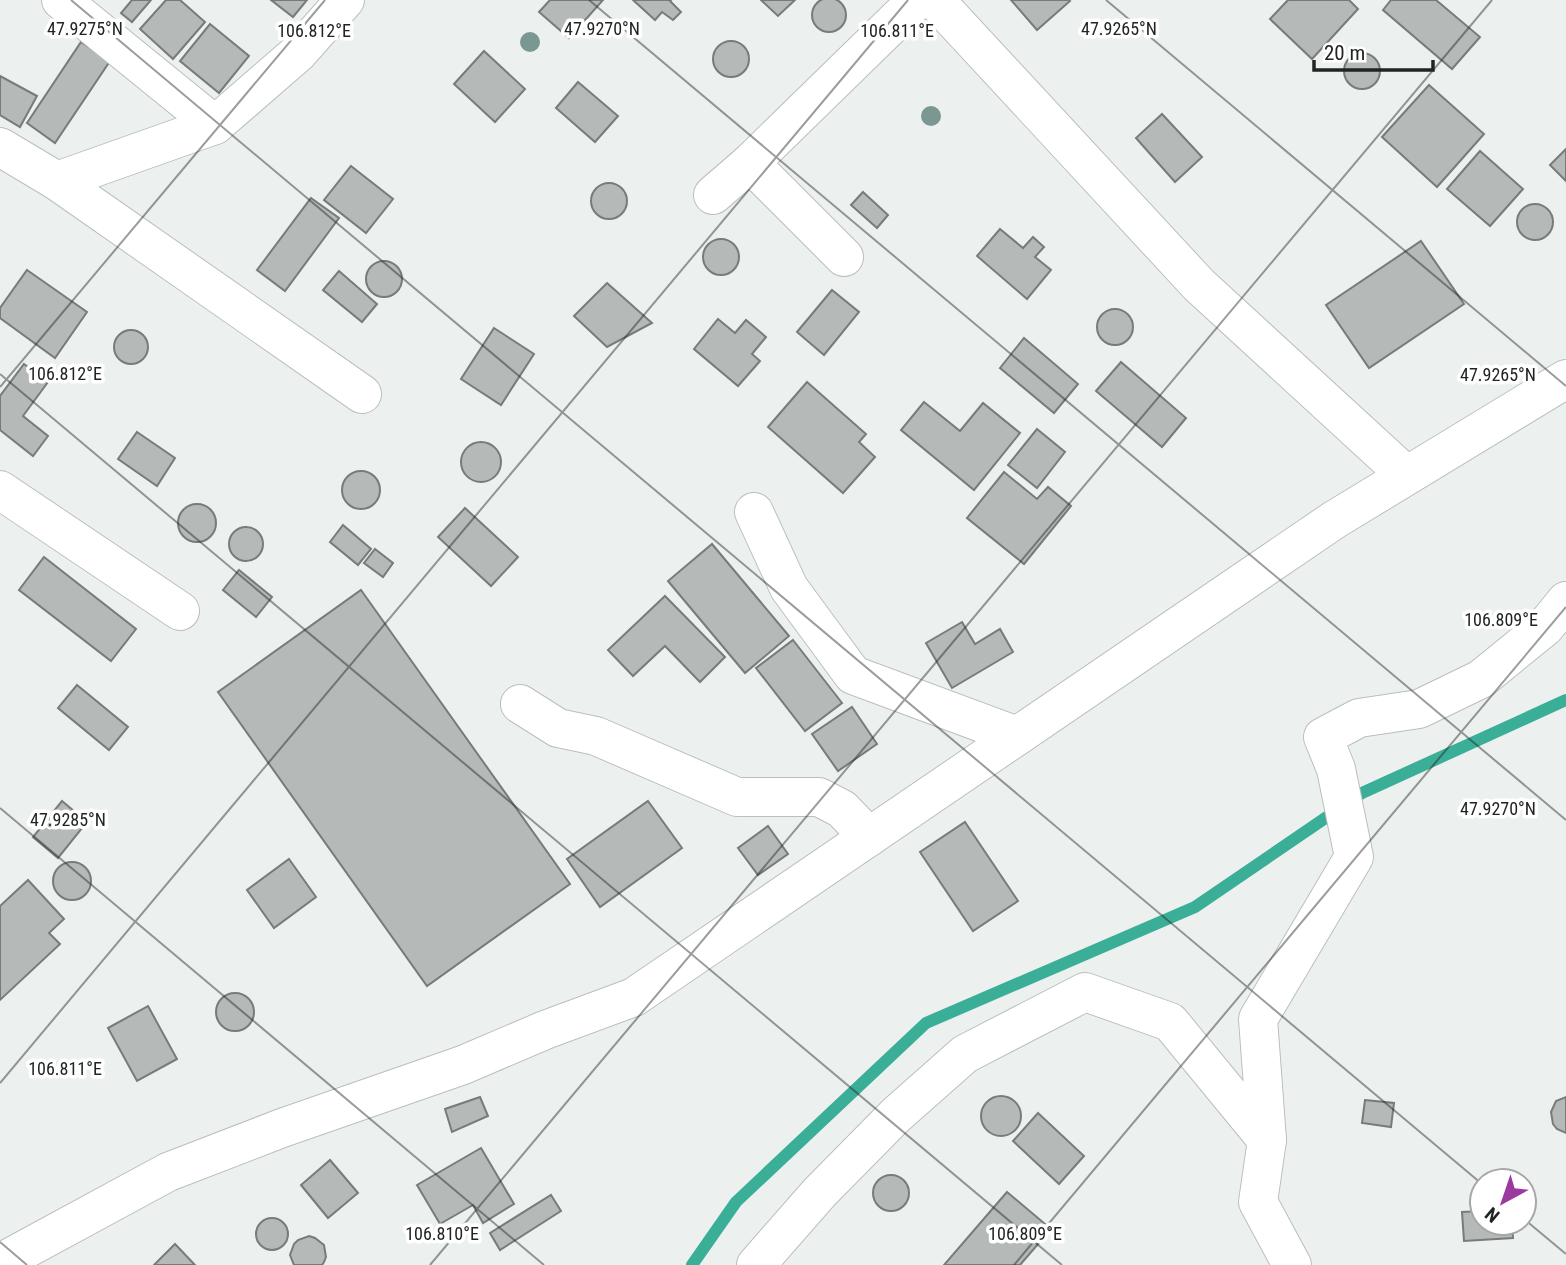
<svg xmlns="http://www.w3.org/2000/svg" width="1566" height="1265" font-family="'Roboto Condensed',sans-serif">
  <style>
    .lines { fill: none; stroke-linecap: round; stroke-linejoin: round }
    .stream { stroke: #3aae97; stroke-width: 12 }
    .building { fill: #b5b9b8; stroke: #777c7a; stroke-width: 2 }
    .minor-casing { stroke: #babfbd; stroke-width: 40 }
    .minor { stroke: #fff; stroke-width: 38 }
    .tree { fill: #7a9791 }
    .ticks { fill: none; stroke: #222423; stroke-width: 2; stroke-opacity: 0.45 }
    .ticks-label { font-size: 18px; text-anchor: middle; fill: #222423; stroke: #fff; stroke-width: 7; stroke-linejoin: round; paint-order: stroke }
  </style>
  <rect width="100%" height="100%" fill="#ecf1f0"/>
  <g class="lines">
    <polyline class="stream" points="692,1265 736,1202 926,1023 1195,907 1362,793 1566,700"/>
  </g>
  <g class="building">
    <circle cx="829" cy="15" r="17"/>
    <polygon points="132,0 151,0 132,22 121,13"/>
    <polygon points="166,0 180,0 205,22 173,59 140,29"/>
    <polygon points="271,0 307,0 293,17"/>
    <polygon points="550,0 603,0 569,38 539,12"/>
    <polygon points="633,0 671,0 670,1 681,12 673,20 662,12 655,20"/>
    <polygon points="761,0 795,0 778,16"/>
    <polygon points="1011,0 1069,0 1070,1 1037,30"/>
    <polygon points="1288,0 1349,0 1358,9 1312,59 1270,19"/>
    <polygon points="1391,0 1436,0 1480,37 1452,69 1383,10"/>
    <polygon points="210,24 249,56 219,93 180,61"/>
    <circle cx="731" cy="59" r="18"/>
    <polygon points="81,42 110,61 55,143 27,123"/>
    <polygon points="484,51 525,89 495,122 454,84"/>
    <circle cx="1362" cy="71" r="18"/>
    <polygon points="0,76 37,96 20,127 0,115"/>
    <polygon points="578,82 618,116 595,142 556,108"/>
    <polygon points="1429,85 1484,134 1437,187 1382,137"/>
    <polygon points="1162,114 1202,157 1175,182 1136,138"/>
    <polygon points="1566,149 1566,181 1550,165"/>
    <polygon points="1480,151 1523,189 1490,226 1447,189"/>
    <polygon points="351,166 393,199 366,233 324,200"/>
    <circle cx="609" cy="201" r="18"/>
    <polygon points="863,192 888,215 877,228 851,205"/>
    <polygon points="311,198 339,218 285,291 257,270"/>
    <circle cx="1535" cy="222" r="18"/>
    <polygon points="1000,229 1023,248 1033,237 1044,247 1035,257 1051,270 1027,299 977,256"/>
    <circle cx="721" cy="257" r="18"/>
    <polygon points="1421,241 1464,304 1369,368 1326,305"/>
    <circle cx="384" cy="279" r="18"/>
    <polygon points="27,270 87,312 55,358 0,318 0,308"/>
    <polygon points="339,271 377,304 362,322 323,290"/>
    <polygon points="607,283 652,323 607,347 574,316"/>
    <polygon points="832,290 859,312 824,355 797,332"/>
    <circle cx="1115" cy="327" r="18"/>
    <polygon points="718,319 735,333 746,320 766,337 752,354 760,361 738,386 694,349"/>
    <polygon points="494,328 534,354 501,405 461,379"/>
    <circle cx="131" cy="347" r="17"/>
    <polygon points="1024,338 1078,384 1054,413 1000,368"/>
    <polygon points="1121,362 1186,418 1162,447 1096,391"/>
    <polygon points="24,364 48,382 23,416 48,436 33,456 0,430 0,396"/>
    <polygon points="807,382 866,434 859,442 875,457 843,493 768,427"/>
    <polygon points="924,402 960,431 983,403 1020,433 974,490 901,430"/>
    <polygon points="1037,429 1065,452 1037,488 1008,465"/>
    <polygon points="137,432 175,458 157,486 118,459"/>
    <circle cx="481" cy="462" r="20"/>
    <circle cx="361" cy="490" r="19"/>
    <polygon points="1004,472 1037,499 1048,487 1071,506 1024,564 967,518"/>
    <circle cx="197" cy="523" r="19"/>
    <polygon points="465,508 518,557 491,586 438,537"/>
    <polygon points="343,525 371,549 358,565 330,542"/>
    <circle cx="246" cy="544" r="17"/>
    <polygon points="712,544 789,636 745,673 668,581"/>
    <polygon points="375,549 393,563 383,577 364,563"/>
    <polygon points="44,557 136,629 111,661 19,590"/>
    <polygon points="239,570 272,597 256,617 223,590"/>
    <polygon points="361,590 570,884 427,986 218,692"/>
    <polygon points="665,596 725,657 700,682 665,646 633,676 608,650"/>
    <polygon points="962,622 975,644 1000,629 1013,652 952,688 926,643"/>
    <polygon points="793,640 842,703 805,731 756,668"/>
    <polygon points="77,685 128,727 109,750 58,708"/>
    <polygon points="852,707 877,744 838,771 812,734"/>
    <polygon points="62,801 87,822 58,858 33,837"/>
    <polygon points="648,801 682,848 600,907 567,859"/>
    <polygon points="965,822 1018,901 973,931 920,852"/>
    <polygon points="768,826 788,854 758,875 738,848"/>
    <polygon points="289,859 316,897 274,928 247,890"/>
    <circle cx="72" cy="881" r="19"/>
    <polygon points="28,880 64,919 49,933 60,944 0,1000 0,906"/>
    <circle cx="235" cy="1012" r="19"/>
    <polygon points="148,1006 177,1059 137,1081 108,1028"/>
    <circle cx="1001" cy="1116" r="20"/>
    <polygon points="480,1097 488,1116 452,1132 445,1109"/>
    <polygon points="1566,1097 1566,1133 1557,1129 1553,1124 1551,1112 1556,1101"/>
    <polygon points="1365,1100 1394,1103 1391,1127 1362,1123"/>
    <polygon points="1038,1113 1084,1156 1059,1184 1013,1141"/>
    <polygon points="481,1148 514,1204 483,1223 473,1205 440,1224 417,1185"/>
    <polygon points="330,1160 358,1193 328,1218 301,1185"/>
    <circle cx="891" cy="1193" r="18"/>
    <polygon points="1007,1192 1051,1229 1020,1265 944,1265"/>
    <polygon points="551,1195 561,1211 500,1250 490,1233"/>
    <polygon points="1482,1211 1482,1223 1512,1223 1513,1238 1464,1241 1462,1212"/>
    <circle cx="272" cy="1234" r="16"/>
    <polygon points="309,1236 315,1238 324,1245 326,1257 324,1262 322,1265 294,1265 290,1255 294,1244 298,1240"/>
    <polygon points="175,1244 195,1265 154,1265"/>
  </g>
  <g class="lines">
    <defs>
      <g id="minor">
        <polyline points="61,0 215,125"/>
        <polyline points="935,0 1199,285 1406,475"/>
        <polyline points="0,147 57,181 362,394"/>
        <polyline points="750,163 844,257"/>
        <polyline points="57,181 215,125 298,53 345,0"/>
        <polyline points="713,195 750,163 917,0"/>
        <polyline points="0,490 180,611"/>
        <polyline points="754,512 789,588 853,675 1017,736"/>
        <polyline points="520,704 558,728 596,736 737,797 819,797 842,809 869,837"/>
        <polyline points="0,1263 168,1172 282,1128 463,1065 545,1030 634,997 1334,520 1566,379"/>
        <polyline points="756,1265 820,1192 896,1115 965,1054 1085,992 1170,1022 1267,1140"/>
        <polyline points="1292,1265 1258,1202 1267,1140 1258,1019 1354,857 1336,769 1323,737 1359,718 1419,709 1481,679 1545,627 1566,601"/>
      </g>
    </defs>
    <use href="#minor" class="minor-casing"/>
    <use href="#minor" class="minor"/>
  </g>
  <g class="tree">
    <circle cx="530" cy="42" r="10"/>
    <circle cx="931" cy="116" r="10"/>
  </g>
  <path class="ticks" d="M71 0 1482 1184M589 0 1566 820M1106 0 1566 386M0 374 1062 1265M0 387 325 0M0 808 544 1265M0 1083 908 0M1524 1219 1566 1254M0 1242 27 1265M430 1265 1492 0M1014 1265 1566 607"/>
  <g class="ticks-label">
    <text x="1119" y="35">47.9265°N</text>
    <text x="85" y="35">47.9275°N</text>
    <text x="602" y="35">47.9270°N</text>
    <text x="314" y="37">106.812°E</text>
    <text x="897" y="37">106.811°E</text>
    <text x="65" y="380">106.812°E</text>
    <text x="1498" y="381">47.9265°N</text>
    <text x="1501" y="626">106.809°E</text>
    <text x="1498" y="815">47.9270°N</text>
    <text x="68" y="826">47.9285°N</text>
    <text x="65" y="1075">106.811°E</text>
    <text x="442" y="1240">106.810°E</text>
    <text x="1025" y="1240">106.809°E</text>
  </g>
  <g transform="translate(1503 1202) rotate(220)"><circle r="33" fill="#ffffff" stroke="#a7a7a7" stroke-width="2"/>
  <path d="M0-5L12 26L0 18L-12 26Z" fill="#9c399f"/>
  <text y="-10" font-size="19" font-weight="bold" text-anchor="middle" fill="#222423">N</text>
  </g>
  <path d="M1314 60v10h119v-10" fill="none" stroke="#222423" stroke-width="3.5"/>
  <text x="1324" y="60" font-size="21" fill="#222423" stroke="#ffffff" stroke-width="5" paint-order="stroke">20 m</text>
</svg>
